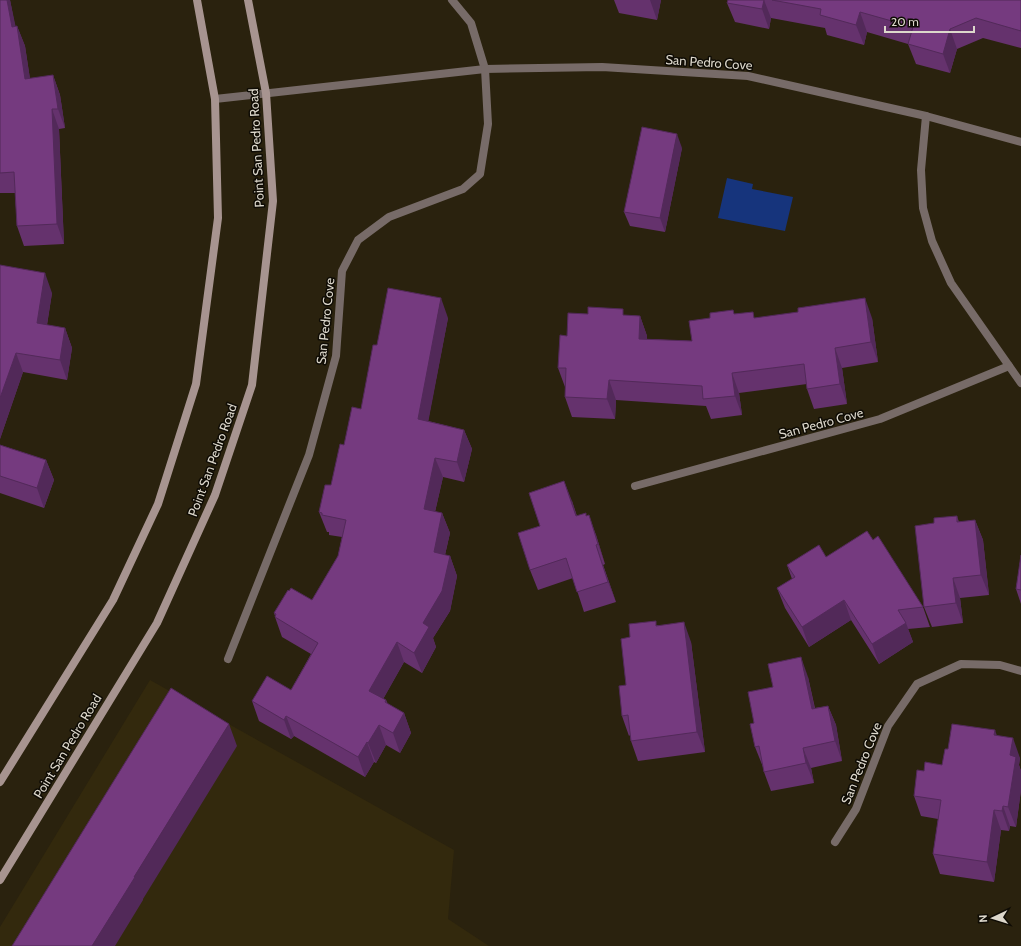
<svg xmlns="http://www.w3.org/2000/svg" width="1021" height="946" font-family="Cabin,sans-serif">
  <style>
    .built { fill: #33290d }
    .water { fill: #16347c }
    .lines { fill: none; stroke-linecap: round; stroke-linejoin: round }
    .lane { stroke: #776b68; stroke-width: 8 }
    .street { stroke: #776b68; stroke-width: 8 }
    .secondary { stroke: #a79490; stroke-width: 8 }
    .wall { fill: #65326d }
    .shaded-wall { fill: #522959 }
    .building { fill: #753a7f; stroke: #522959 }
    .labels { text-anchor: middle; stroke-width: 3; stroke-linejoin: round; paint-order: stroke }
    .street-label { font-size: 13px; fill: #dcd7cb; stroke: #0f0c05 }
  </style>
  <rect width="100%" height="100%" fill="#2a220e"/>
  <polygon class="built" points="150,680 454,850 448,919 489,946 0,946 0,927"/>
  <polygon class="water" points="727,178 753,184 752,189 793,197 785,231 718,218"/>
  <g class="lines">
    <polyline class="lane" points="452,0 471,23 485,69"/>
    <g class="street">
      <polyline points="215,99 485,69 602,67 748,76 926,116 921,170 923,208 932,241 951,283 1021,383"/>
      <polyline points="926,116 1021,142"/>
      <polyline points="635,486 880,419 1009,366"/>
      <polyline points="228,659 309,455 336,356 342,271 358,240 389,217 463,189 480,174 488,124 485,69"/>
      <polyline points="835,842 856,809 888,726 917,684 961,664 1000,665 1021,671"/>
    </g>
    <g class="secondary">
      <polyline points="0,782 113,600 158,504 196,384 218,218 215,99 197,0"/>
      <polyline points="0,880 157,623 215,495 252,385 273,201 266,93 248,0"/>
    </g>
  </g>
  <g class="wall">
    <polygon points="0,0 10,0 15,26 17,26 25,46 30,79 53,75 60,95 65,128 59,129 64,244 24,246 17,226 15,193 0,193"/>
    <polygon points="614,0 661,0 657,20 619,13"/>
    <polygon points="728,0 1021,0 1021,48 983,38 957,49 950,73 916,64 908,44 867,32 864,45 827,35 825,28 771,18 769,29 735,22 727,3"/>
    <polygon points="682,148 665,232 630,226 624,212"/>
    <polygon points="0,265 52,293 47,325 65,328 72,348 67,380 23,372 0,439"/>
    <polygon points="733,310 734,314 755,318 872,318 878,362 842,368 847,404 814,409 807,389 807,384 739,393 742,415 711,419 706,406 616,400 615,419 572,417 565,397 565,387 558,368 567,336 625,315 640,316 647,336 647,339 692,341 710,318"/>
    <polygon points="448,318 428,421 464,430 472,449 464,482 443,477 435,512 442,513 450,533 445,555 450,556 457,576 450,611 433,638 436,647 422,673 404,662 383,699 386,700 388,704 404,713 411,733 400,753 386,745 376,763 374,762 365,777 294,736 291,739 259,721 252,701 291,690 311,654 282,637 275,617 275,616 274,613 312,600 338,556 342,537 329,535 329,532 327,532 319,512 331,485 344,445 361,409 377,345"/>
    <polygon points="0,445 46,460 54,480 44,508 0,493"/>
    <polygon points="572,501 577,516 587,516 596,535 605,564 603,565 616,602 584,612 573,578 538,590 530,570 540,526"/>
    <polygon points="957,516 959,522 975,520 983,540 989,595 960,598 963,623 932,627 924,607 934,523"/>
    <polygon points="873,540 923,607 930,627 908,629 913,642 879,664 851,620 809,647 785,608 777,588 792,579 787,565 826,557"/>
    <polygon points="1021,555 1021,604 1016,589"/>
    <polygon points="657,625 691,642 705,752 638,761 631,741 630,735 629,736 622,716 626,685 630,637"/>
    <polygon points="808,677 815,708 828,706 836,725 842,761 811,768 814,783 771,791 764,772 763,767 755,747 754,723 773,687"/>
    <polygon points="997,736 1020,758 1019,765 1021,771 1021,790 1016,827 1010,826 1009,831 1001,830 994,882 940,874 933,854 938,819 921,816 914,796 924,771 942,765 948,749"/>
  </g>
  <g class="shaded-wall">
    <polygon points="7,0 10,0 20,47 12,27"/>
    <polygon points="650,0 661,0 657,20"/>
    <polygon points="764,0 771,18 769,29 762,9"/>
    <polygon points="860,12 867,32 864,45 856,25"/>
    <polygon points="17,26 25,46 33,99 25,79"/>
    <polygon points="950,29 957,49 950,73 943,54"/>
    <polygon points="53,75 60,95 65,128 58,109"/>
    <polygon points="52,109 59,129 64,244 57,224"/>
    <polygon points="677,134 682,148 665,232 660,218"/>
    <polygon points="45,273 52,293 44,343 37,323"/>
    <polygon points="441,298 448,318 425,439 418,419"/>
    <polygon points="865,298 872,318 878,362 871,342"/>
    <polygon points="640,316 647,336 646,358 639,339"/>
    <polygon points="65,328 72,348 67,380 60,360"/>
    <polygon points="835,348 842,368 847,404 840,384"/>
    <polygon points="16,353 23,372 0,439 0,398"/>
    <polygon points="732,373 739,393 742,415 735,396"/>
    <polygon points="609,380 616,400 615,419 607,399"/>
    <polygon points="464,430 472,449 464,482 457,462"/>
    <polygon points="435,458 443,477 431,529 424,509"/>
    <polygon points="46,460 54,480 44,508 37,488"/>
    <polygon points="564,481 572,501 583,536 576,516"/>
    <polygon points="442,513 450,533 441,572 434,552"/>
    <polygon points="589,515 596,535 605,564 598,544"/>
    <polygon points="975,520 983,540 989,595 981,575"/>
    <polygon points="596,545 603,565 616,602 608,582"/>
    <polygon points="450,556 457,576 450,611 433,638 436,647 422,673 414,653 423,623"/>
    <polygon points="953,578 960,598 963,623 956,603"/>
    <polygon points="844,600 851,620 809,647 802,627"/>
    <polygon points="684,622 691,642 705,752 697,732"/>
    <polygon points="906,623 913,642 879,664 872,644"/>
    <polygon points="397,642 404,662 377,710 369,691"/>
    <polygon points="801,657 808,677 819,729 812,709"/>
    <polygon points="828,706 836,725 842,761 835,741"/>
    <polygon points="404,713 411,733 400,753 393,733"/>
    <polygon points="286,716 294,736 291,739 284,720"/>
    <polygon points="229,724 237,746 143,899 143,900 115,946 92,946 134,877"/>
    <polygon points="379,725 386,745 376,763 368,743"/>
    <polygon points="995,730 1002,750 994,735"/>
    <polygon points="1013,738 1020,758 1019,765 1021,771 1021,790 1016,827 1008,807 1010,755"/>
    <polygon points="367,742 374,762 365,777 358,757"/>
    <polygon points="803,748 811,768 814,783 806,763"/>
    <polygon points="1003,806 1010,826 1009,831 1002,811"/>
    <polygon points="994,810 1001,830 994,882 987,862"/>
  </g>
  <g class="building">
    <polygon points="0,0 7,0 12,27 17,26 25,79 53,75 58,109 52,109 57,224 17,226 14,172 0,173"/>
    <polygon points="728,0 764,0 762,9 727,3"/>
    <polygon points="772,0 1021,0 1021,31 976,18 950,29 943,54 908,44 913,27 860,12 856,25 820,15 821,9"/>
    <polygon points="642,127 677,134 660,218 624,212"/>
    <polygon points="0,265 45,273 37,323 65,328 60,360 16,353 0,398"/>
    <polygon points="388,288 441,298 418,419 464,430 457,462 435,458 424,509 442,513 434,552 450,556 442,591 423,623 429,627 414,653 397,642 369,691 386,700 385,702 404,713 393,733 379,725 368,743 367,742 358,757 286,716 284,720 252,701 267,676 291,690 318,643 275,617 276,614 274,613 288,590 289,591 291,588 312,600 338,556 346,520 322,515 322,513 319,512 325,485 331,485 340,444 344,445 352,407 361,409 373,345 377,345"/>
    <polygon points="865,298 871,342 835,348 840,384 807,389 804,364 732,373 735,396 703,399 702,386 609,380 607,399 565,397 566,368 558,368 560,335 567,336 568,313 588,314 588,307 623,309 623,315 640,316 639,339 692,341 689,321 710,318 710,313 733,310 734,314 753,312 754,318 798,312 798,308"/>
    <polygon points="0,445 46,460 37,488 0,476"/>
    <polygon points="564,481 576,516 586,513 586,516 589,515 598,544 596,545 608,582 577,592 566,558 530,570 518,533 540,526 529,493"/>
    <polygon points="957,516 957,522 975,520 981,575 953,578 956,603 924,607 915,526 934,523 934,518"/>
    <polygon points="867,531 873,540 878,536 923,607 898,610 906,623 872,644 844,600 802,627 777,588 795,577 787,565 819,545 826,557"/>
    <polygon points="1021,555 1021,590 1016,589"/>
    <polygon points="656,621 656,626 684,622 697,732 631,741 628,715 622,716 619,686 626,685 621,639 630,637 629,624"/>
    <polygon points="801,657 812,709 828,706 835,741 803,748 806,763 764,772 759,746 755,747 750,724 754,723 748,692 773,687 768,664"/>
    <polygon points="171,688 229,724 134,877 135,877 92,946 12,946"/>
    <polygon points="952,724 995,730 994,735 1013,738 1010,755 1016,757 1008,807 1003,806 1002,811 994,810 987,862 933,854 941,800 914,796 917,770 924,771 925,762 942,765 945,749 948,749"/>
  </g>
  <g class="labels">
    <g class="street-label">
      <text transform="translate(709 62) rotate(4)" y="5">San Pedro Cove</text>
      <text transform="translate(256 148) rotate(-93)" y="5">Point San Pedro Road</text>
      <text transform="translate(325 321) rotate(-84)" y="5">San Pedro Cove</text>
      <text transform="translate(821 423) rotate(-15)" y="5">San Pedro Cove</text>
      <text transform="translate(212 460) rotate(-70)" y="5">Point San Pedro Road</text>
      <text transform="translate(67 746) rotate(-59)" y="5">Point San Pedro Road</text>
      <text transform="translate(861 763) rotate(-68)" y="5">San Pedro Cove</text>
    </g>
  </g>
  <g transform="translate(993 918) rotate(266)" stroke="#0f0c05" stroke-width="3" paint-order="stroke">
  <path d="M0-3L7 15L0 10L-7 15Z" fill="#dcd7cb"/>
  <text y="-6" font-size="11" font-weight="bold" text-anchor="middle" fill="#dcd7cb">N</text>
  </g>
  <path d="M885 26v6h89v-6" fill="none" stroke="#dcd7cb" stroke-width="2"/>
  <text x="891" y="26" font-size="12" fill="#dcd7cb" stroke="#0f0c05" stroke-width="3" paint-order="stroke">20 m</text>
</svg>
